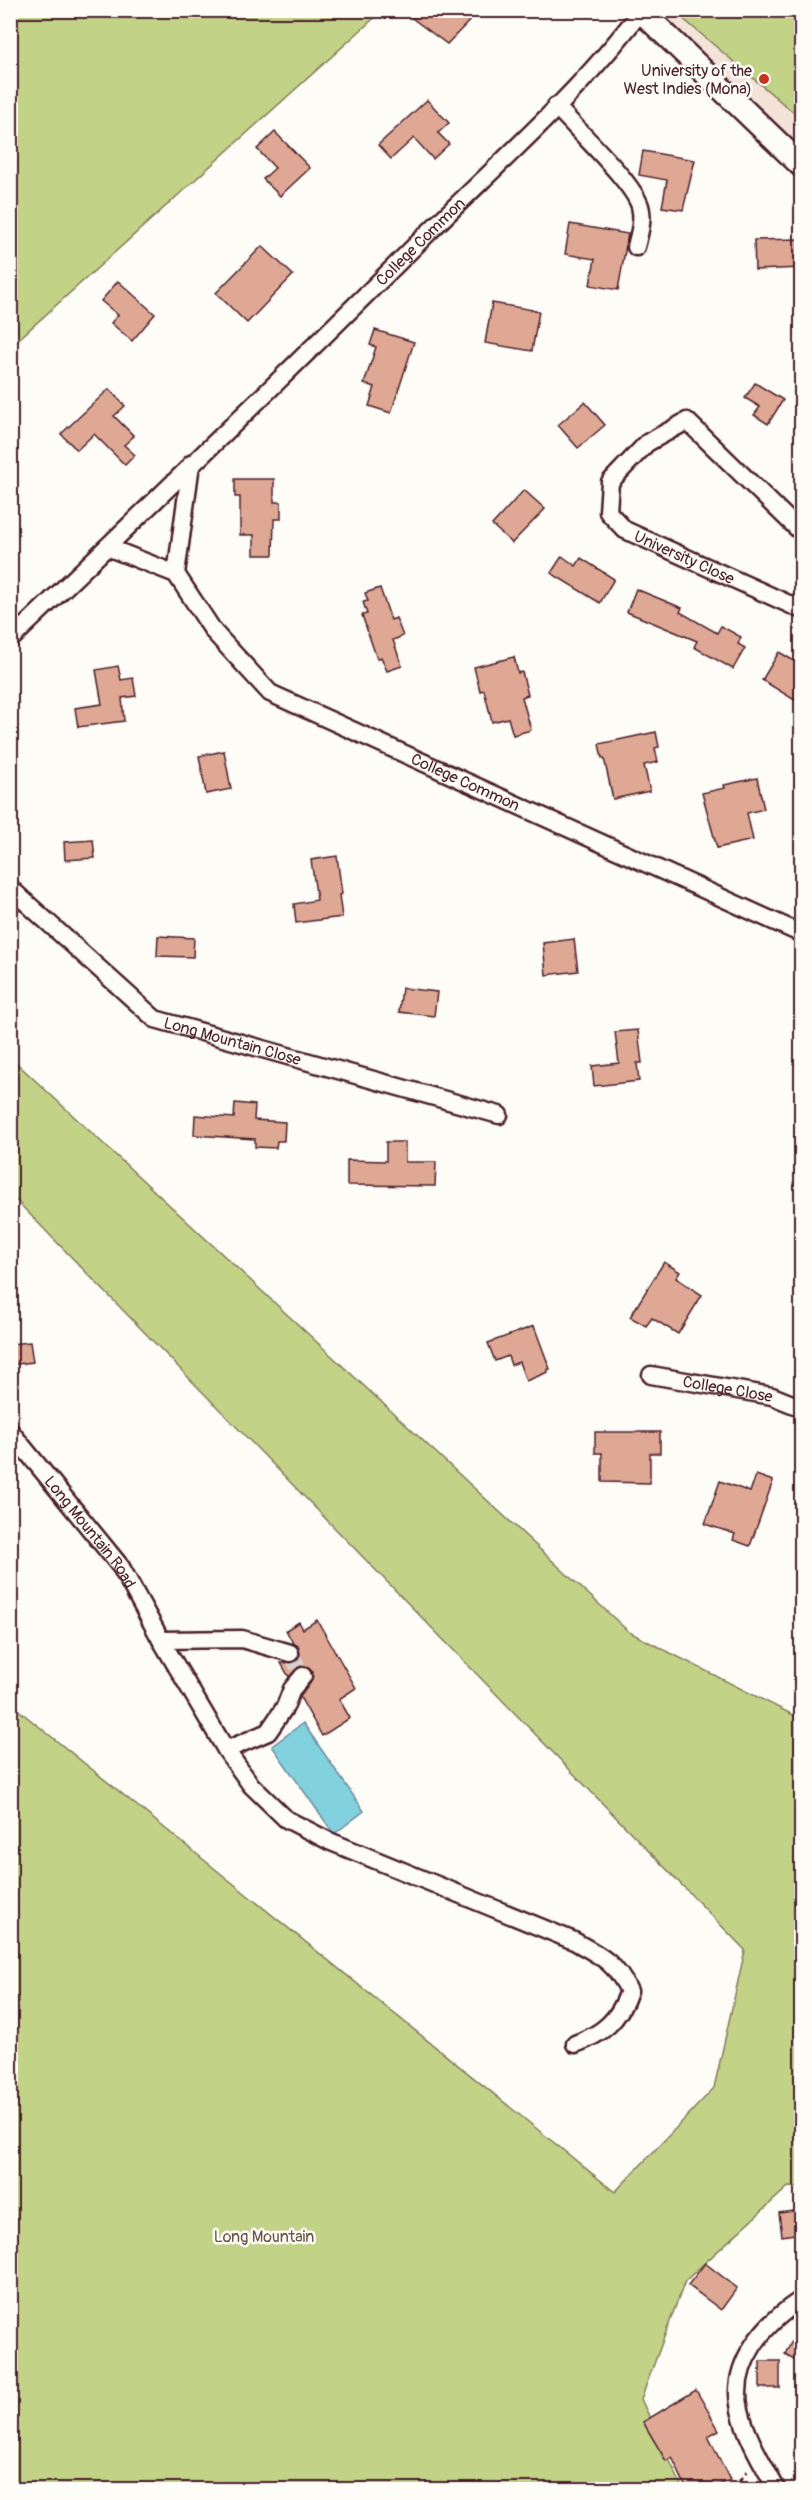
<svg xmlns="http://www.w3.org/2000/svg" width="812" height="2500" font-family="Pangolin,sans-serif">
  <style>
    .built { fill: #f4e3d9 }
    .green { fill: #c2d388; stroke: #86795a; stroke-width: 1.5 }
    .water { fill: #82d1df; stroke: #6c8a97; stroke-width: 1.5 }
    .building { fill: #dea894; stroke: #4a1f2b; stroke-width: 1.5 }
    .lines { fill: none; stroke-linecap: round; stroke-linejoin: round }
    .street-tunnel { stroke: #d9d0ce; stroke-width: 16; stroke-dasharray: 16 8; stroke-linecap: butt }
    .street-casing { stroke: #4a1f2b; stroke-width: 21 }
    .secondary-casing { stroke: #4a1f2b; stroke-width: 27 }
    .path { stroke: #4a1f2b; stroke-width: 3; stroke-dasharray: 6 4.5; stroke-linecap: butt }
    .street { stroke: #fdfcf7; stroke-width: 16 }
    .secondary { stroke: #fdfcf7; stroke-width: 22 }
    .poi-dot { fill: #c8321e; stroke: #fdfcf7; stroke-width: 2 }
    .labels { text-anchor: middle; stroke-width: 5; stroke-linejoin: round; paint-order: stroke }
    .poi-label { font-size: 16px; fill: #4a1f2b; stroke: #fdfcf7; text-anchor: end }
    .street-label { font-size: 16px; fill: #4a1f2b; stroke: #fdfcf7 }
    .park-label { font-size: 16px; fill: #6e5547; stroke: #fdfcf7 }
  </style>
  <rect width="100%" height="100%" fill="#fdfcf7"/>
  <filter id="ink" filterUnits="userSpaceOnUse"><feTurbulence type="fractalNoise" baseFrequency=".0167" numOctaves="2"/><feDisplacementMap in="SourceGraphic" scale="12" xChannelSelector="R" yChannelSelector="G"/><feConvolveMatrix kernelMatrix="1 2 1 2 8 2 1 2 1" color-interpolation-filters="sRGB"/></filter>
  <g filter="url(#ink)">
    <polygon class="built" points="659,11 801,11 801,155 794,148"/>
    <g class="green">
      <polygon points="11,10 382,10 382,11 11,346"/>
      <polygon points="674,11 801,11 801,119 800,118"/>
      <polygon points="10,1057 629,1632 801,1719 801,2188 788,2187 685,2281 641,2399 683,2489 11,2489 11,1704 615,2192 714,2088 745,1950 11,1195"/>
    </g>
    <polygon class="water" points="303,1723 364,1811 334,1834 272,1746"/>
    <g class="building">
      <polygon points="401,10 480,10 447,44"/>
      <polygon points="427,100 449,123 438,133 449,144 433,159 414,138 391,159 378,145"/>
      <polygon points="275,132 310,168 280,196 263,179 275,168 257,149"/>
      <polygon points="643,151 695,160 683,210 662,207 667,180 639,175"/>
      <polygon points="570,224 628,234 618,290 590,285 595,259 565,254"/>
      <polygon points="800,239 801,268 755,270 754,240"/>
      <polygon points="262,246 293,275 247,323 216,293"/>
      <polygon points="118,281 155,314 132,341 111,323 118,315 101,301"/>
      <polygon points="492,303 539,311 532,351 485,343"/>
      <polygon points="375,330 414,342 391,413 369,406 375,387 364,384 376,347 370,345"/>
      <polygon points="755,383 783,400 768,424 754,415 760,407 745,398"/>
      <polygon points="109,389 125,406 114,416 134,436 124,445 135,455 125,465 94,434 77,450 61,434"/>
      <polygon points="585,402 605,425 578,448 558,425"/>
      <polygon points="235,479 274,479 274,502 281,502 281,519 274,519 273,555 254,555 254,535 240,535 240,497 235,497"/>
      <polygon points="524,490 545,509 512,543 492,525"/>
      <polygon points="562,556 576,566 581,558 614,579 600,603 551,573"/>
      <polygon points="380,588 391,620 396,618 403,636 393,640 402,666 387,671 381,657 377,659 362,615 367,614 363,602 368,601 365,593"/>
      <polygon points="636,589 682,608 680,612 717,633 721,626 741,637 738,644 745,648 733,669 694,647 697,641 627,612"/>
      <polygon points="779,652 801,665 801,704 762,680"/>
      <polygon points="514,657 518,673 522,672 528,695 522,697 531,730 513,735 508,718 492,722 484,690 480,691 474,667"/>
      <polygon points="118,666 121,680 133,678 136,696 122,698 124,721 78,727 75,708 102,704 96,670"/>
      <polygon points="656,732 659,747 655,748 658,762 644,765 650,791 613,799 604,758 602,758 599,744"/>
      <polygon points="224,751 231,789 206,794 199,756"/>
      <polygon points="757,778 764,809 747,813 753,840 717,848 702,793 725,788 724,785"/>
      <polygon points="93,840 95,858 65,860 64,842"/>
      <polygon points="337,856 342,894 339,895 342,917 296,923 294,904 317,900 311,860"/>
      <polygon points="158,936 194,938 193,957 157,956"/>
      <polygon points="574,939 578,971 546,975 543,943"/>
      <polygon points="402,988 437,992 434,1016 399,1012"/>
      <polygon points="638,1030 642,1063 637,1063 639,1081 594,1086 592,1066 619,1063 615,1032"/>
      <polygon points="235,1103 255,1105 254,1120 285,1122 284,1141 277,1141 276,1148 255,1147 255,1139 194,1135 195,1115 234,1118"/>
      <polygon points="386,1142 405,1142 405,1162 436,1162 435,1186 347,1185 347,1160 386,1161"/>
      <polygon points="664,1262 680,1272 676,1278 702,1295 678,1334 652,1318 646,1326 630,1317"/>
      <polygon points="534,1326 550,1369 547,1370 548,1372 526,1381 519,1362 511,1365 508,1356 495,1361 488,1343"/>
      <polygon points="30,1342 33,1362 10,1365 10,1344"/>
      <polygon points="595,1432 660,1432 660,1453 650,1453 650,1483 602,1482 602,1453 595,1453"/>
      <polygon points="756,1475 773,1481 750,1546 733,1540 735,1534 705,1524 720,1481 750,1492"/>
      <polygon points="317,1620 356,1688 339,1699 350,1718 322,1736 300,1697 311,1682 313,1672 305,1666 300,1666 289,1677 281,1663 293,1663 300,1655 298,1646 293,1643 286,1630 299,1622 303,1629"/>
      <polygon points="801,2210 801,2233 782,2236 779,2213"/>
      <polygon points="705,2263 737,2288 721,2310 688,2285"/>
      <polygon points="801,2324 801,2363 785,2354"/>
      <rect x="760" y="2361" width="20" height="27"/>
      <polygon points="696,2390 719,2430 708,2436 730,2480 709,2490 687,2490 672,2457 666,2461 643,2422"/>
    </g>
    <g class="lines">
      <polyline class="street-tunnel" points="290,1653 303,1676"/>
      <defs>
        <g id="street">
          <path d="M556 106C575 128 632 181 640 206 644 220 639 234 636 247"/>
          <path id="s1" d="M802 533 687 421 647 443 610 482 608 512 625 530 802 610"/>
          <path id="s2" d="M107 547 176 574 214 632 270 693 802 934"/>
          <polyline points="176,574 191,464"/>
          <path id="s3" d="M10 640C150 506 290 371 427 234 500 162 579 93 641 11"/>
          <path id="s4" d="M10 888 155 1019 499 1115"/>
          <path id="s5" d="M651 1375 772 1396 802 1408"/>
          <path id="s6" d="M10 1431 121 1567 161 1640 226 1750 268 1732 285 1707 292 1689 303 1676"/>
          <polyline points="161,1640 242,1639 290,1653"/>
          <path d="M226 1750 251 1785 286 1819 329 1841 574 1941C601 1956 615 1962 629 1991 619 2020 603 2034 575 2044"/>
          <path d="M777 2490C763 2464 747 2439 740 2410 729 2363 765 2323 802 2299"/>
        </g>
        <polyline id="secondary" points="640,10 802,166"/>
      </defs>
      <use href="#street" class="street-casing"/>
      <use href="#secondary" class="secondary-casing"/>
      <polyline class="path" points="733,2490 747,2471"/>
      <use href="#street" class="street"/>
      <use href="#secondary" class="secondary"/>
    </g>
  </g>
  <circle class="poi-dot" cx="764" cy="79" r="6"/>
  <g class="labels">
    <g class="poi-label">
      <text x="752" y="76">University of the<tspan x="752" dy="18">West Indies (Mona)</tspan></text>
    </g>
    <g class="street-label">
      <text dy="6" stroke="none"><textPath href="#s3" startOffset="572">College Common</textPath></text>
      <text dy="6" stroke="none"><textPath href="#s1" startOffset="380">University Close</textPath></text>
      <text dy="6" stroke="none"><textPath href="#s2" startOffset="441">College Common</textPath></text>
      <text dy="6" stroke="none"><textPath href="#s4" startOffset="276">Long Mountain Close</textPath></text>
      <text dy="6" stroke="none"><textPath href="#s5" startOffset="78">College Close</textPath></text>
      <text dy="6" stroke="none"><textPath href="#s6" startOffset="129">Long Mountain Road</textPath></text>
    </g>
    <g class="park-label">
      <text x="264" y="2242">Long Mountain</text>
    </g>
  </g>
  <rect width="812" height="2500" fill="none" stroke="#fdfcf7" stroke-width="36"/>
  <rect x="18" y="18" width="776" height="2464" fill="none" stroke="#4a1f2b" stroke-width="2" filter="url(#ink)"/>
</svg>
